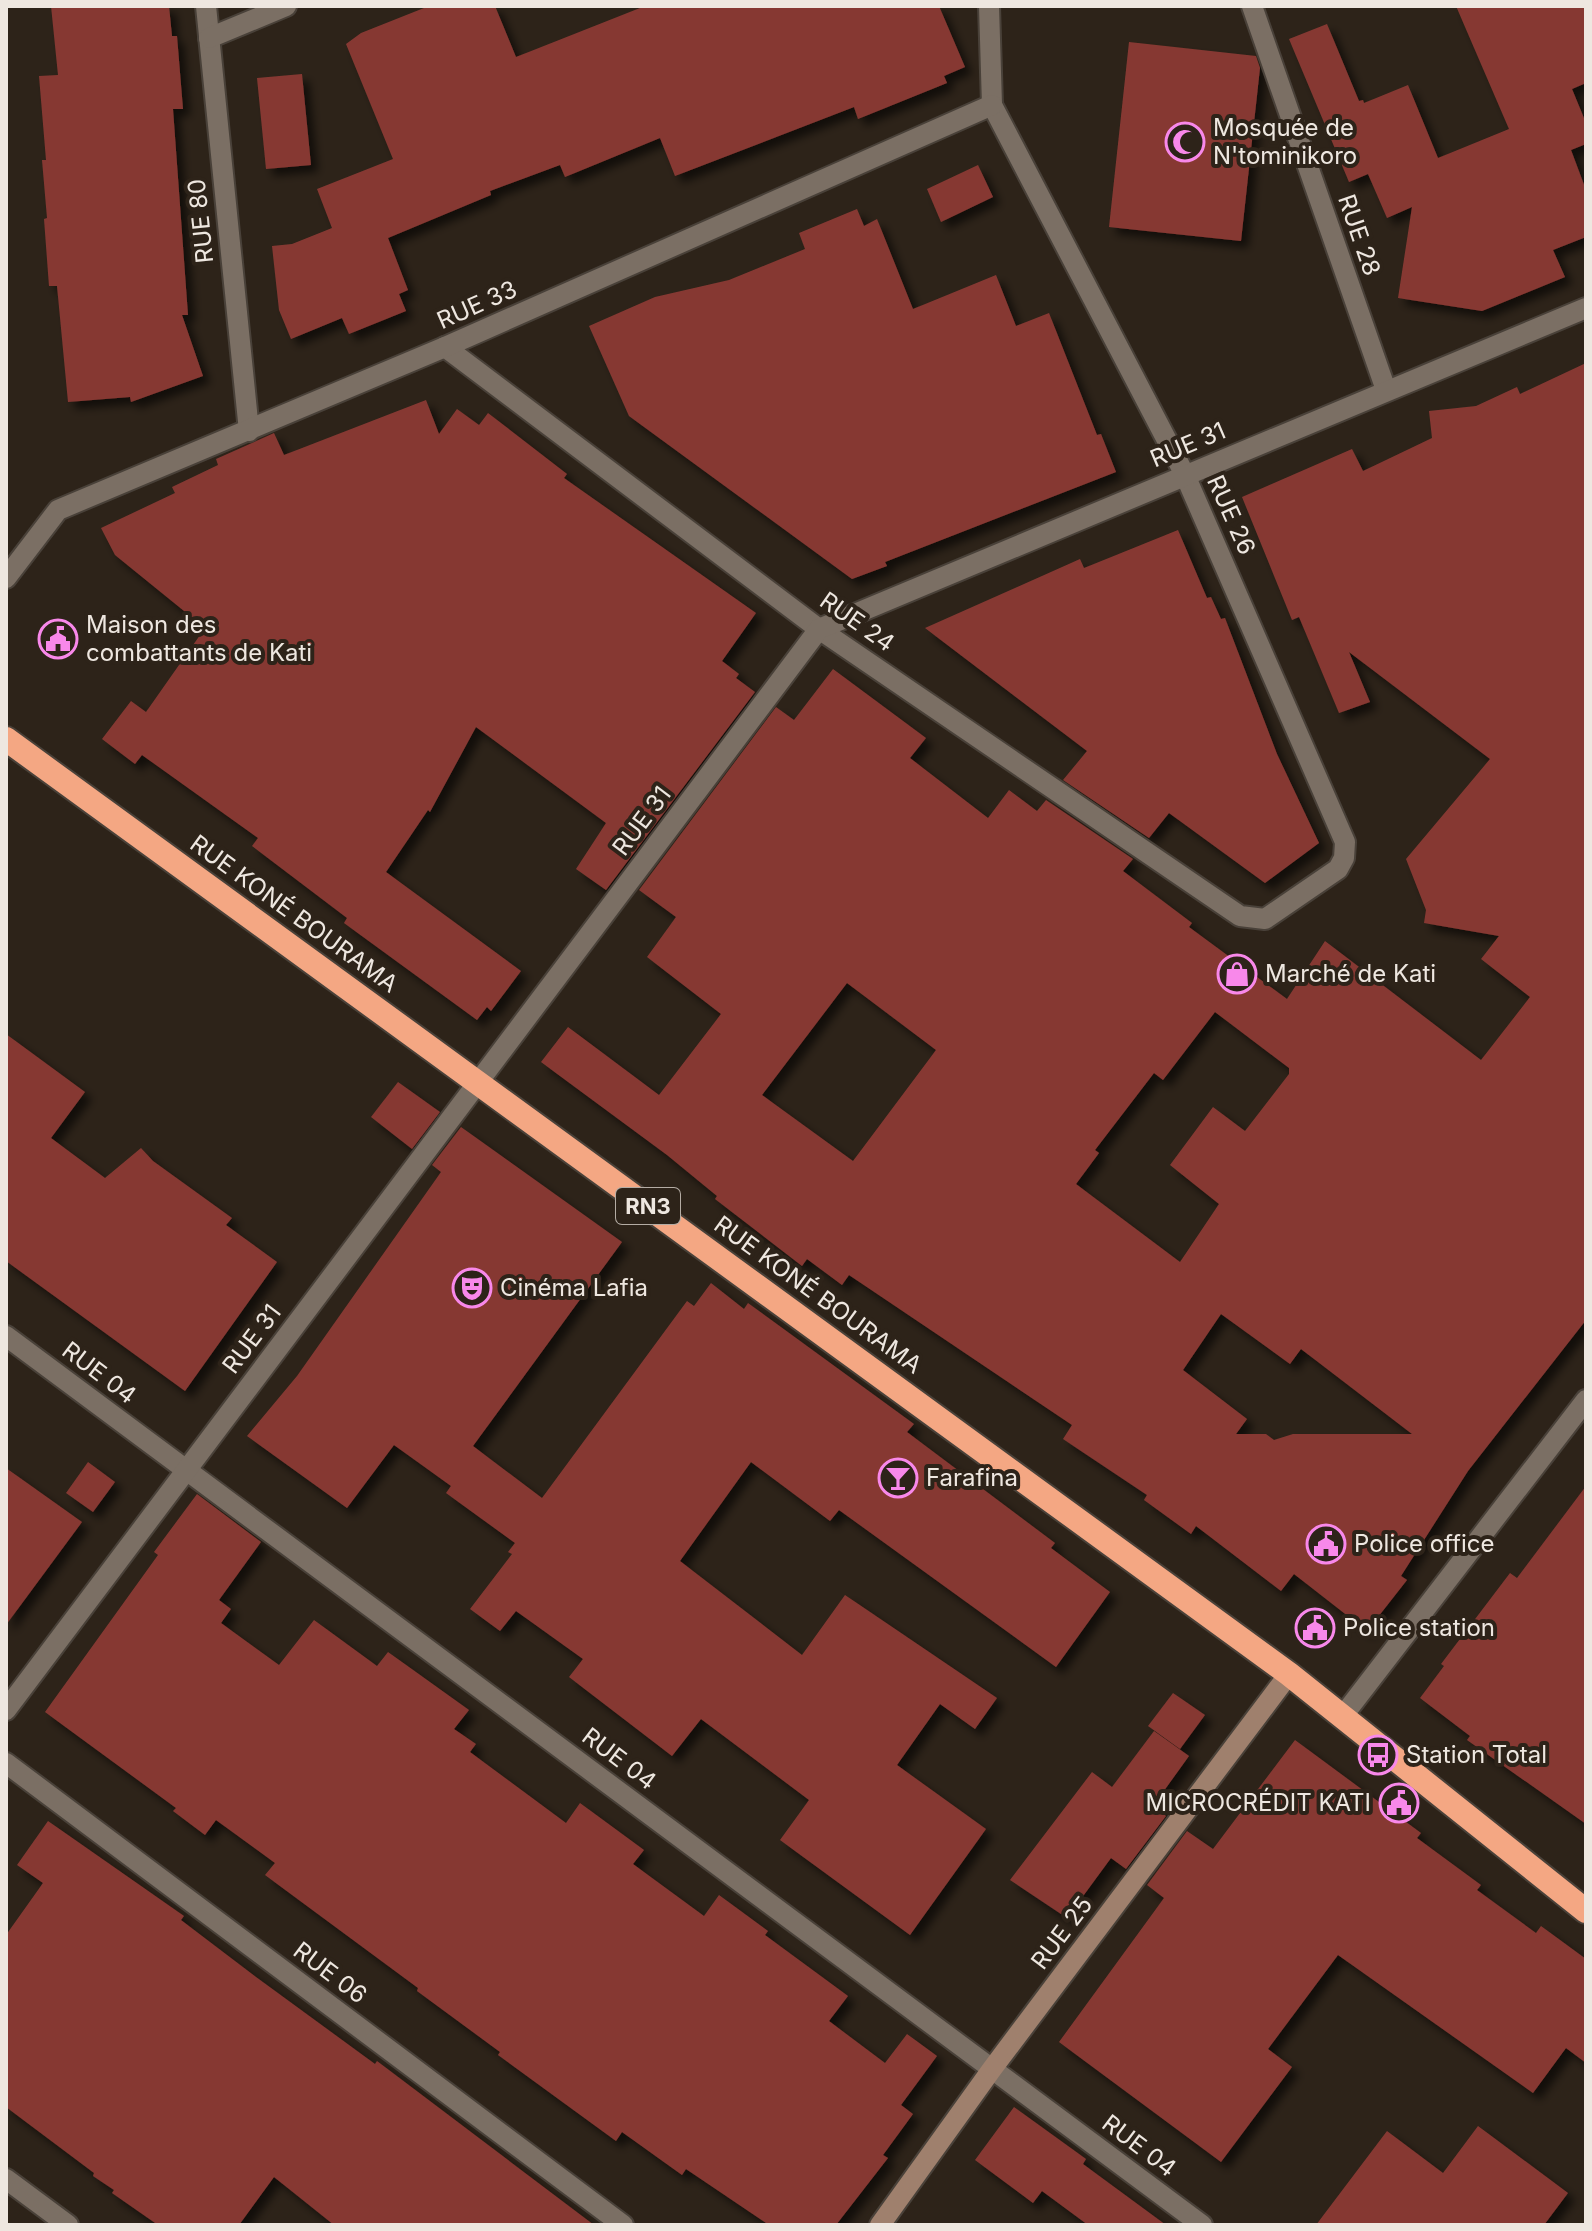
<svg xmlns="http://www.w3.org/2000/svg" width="1592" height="2231" font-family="Inter,sans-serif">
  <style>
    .building { fill: #863933; fill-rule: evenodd; filter: url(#shadow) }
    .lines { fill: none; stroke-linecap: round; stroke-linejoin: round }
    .street-casing { stroke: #494139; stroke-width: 24 }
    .secondary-casing { stroke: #494139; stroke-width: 24 }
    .highway-casing { stroke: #494139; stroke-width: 28 }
    .street { stroke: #7b6f64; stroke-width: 20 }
    .secondary { stroke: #9f806d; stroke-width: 20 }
    .highway { stroke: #f4a783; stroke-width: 24 }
    .labels { text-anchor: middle; stroke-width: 8; stroke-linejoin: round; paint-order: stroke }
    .shield { fill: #2d2319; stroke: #b4aca4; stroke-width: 2 }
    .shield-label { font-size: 22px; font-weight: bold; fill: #eee7e0 }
    .poi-label { font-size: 24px; fill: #eee7e0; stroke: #2d2319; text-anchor: start }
    .street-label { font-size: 24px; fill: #eee7e0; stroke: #2d2319 }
  </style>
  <defs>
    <filter id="shadow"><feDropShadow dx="7" dy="7" stdDeviation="4" flood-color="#0009"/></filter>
  </defs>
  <rect width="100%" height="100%" fill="#2d2319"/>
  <g class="building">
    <polygon points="51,6 169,6 172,36 177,36 183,109 173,109 188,315 182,315 203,376 131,402 130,397 68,402 57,286 49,286 44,219 47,218 42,160 46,160 39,76 58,75"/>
    <polygon points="429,6 495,6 516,57 645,6 939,6 965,67 944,76 947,83 858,119 854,107 675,176 660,138 565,177 560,165 490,191 491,195 388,238 408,290 399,294 406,311 349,334 342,318 291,339 279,310 272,246 292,244 332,228 317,189 393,159 346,44 361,33"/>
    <polygon points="1456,6 1586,6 1586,83 1572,89 1586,123 1586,144 1571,150 1586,190 1586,237 1553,250 1565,277 1482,311 1398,298 1412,207 1387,218 1368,174 1349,182 1289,39 1327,24 1359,101 1363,100 1364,103 1408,85 1438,158 1509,129"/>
    <polygon points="1129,42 1256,56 1260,68 1241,241 1109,227"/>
    <polygon points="302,74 311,165 266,169 257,78"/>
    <polygon points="978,165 993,197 941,222 927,189"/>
    <polygon points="857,209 864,226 877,219 913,309 996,275 1016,326 1049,313 1097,435 1101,434 1116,472 885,562 887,566 852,579 629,416 589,326 655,297 729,280 805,249 799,233"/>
    <path d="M1586 363V1320L1468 1471 1401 1576 1407 1580 1367 1631 1294 1574 1281 1591 1196 1526 1191 1534 1144 1500 1147 1495 1063 1439 1072 1425 849 1275 842 1285 807 1259 802 1266 715 1199 717 1196 667 1155 541 1062 568 1027 659 1095 721 1014 647 957 676 917 639 890 776 707 794 720 833 669 926 738 910 758 988 818 1009 790 1037 811 1046 800 1133 859 1123 871 1192 923 1189 927 1287 999 1325 941 1481 1060 1530 997 1481 959 1499 936 1424 923 1426 910 1406 859 1490 759 1349 652 1370 702 1339 713 1299 617 1292 620 1242 497 1352 449 1363 471 1432 438 1429 411 1476 406 1517 387 1520 394ZM847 983 936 1050 853 1161 762 1095ZM1215 1012 1289 1068V1074L1245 1131 1213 1107 1170 1165 1219 1204 1180 1262 1076 1184 1099 1153 1095 1150 1154 1073 1163 1080ZM1221 1314 1290 1364 1301 1349 1412 1434H1293L1274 1440 1266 1434H1236L1247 1419 1183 1370Z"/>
    <polygon points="426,400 439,434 457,409 479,425 488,413 567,474 564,478 756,613 722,661 739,674 736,678 755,692 606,890 576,869 606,823 476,727 430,812 428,810 386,872 521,971 491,1011 487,1007 477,1020 344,923 347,918 252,846 258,838 142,755 135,764 102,739 131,701 146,712 205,628 115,555 101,528 175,493 172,487 218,465 216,459 274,433 284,455"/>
    <polygon points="1178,530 1207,598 1211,597 1221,619 1225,618 1277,754 1319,843 1265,883 1169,813 1149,838 1063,780 1087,751 925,628 1080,559 1084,568"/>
    <polygon points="6,1034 85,1092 51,1138 105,1178 141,1148 153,1161 232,1218 226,1225 277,1262 185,1391 6,1261"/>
    <polygon points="398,1082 440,1112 412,1149 371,1117"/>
    <polygon points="461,1127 622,1242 473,1446 542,1498 687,1301 694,1306 711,1283 744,1309 748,1303 914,1424 907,1432 1055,1543 1051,1548 1110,1592 1056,1667 839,1510 830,1521 751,1462 680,1561 802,1655 845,1595 997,1698 975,1729 940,1704 897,1765 986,1829 910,1935 780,1840 809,1800 701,1719 672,1756 569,1677 583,1659 516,1611 500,1631 470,1609 512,1554 508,1552 515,1543 446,1493 451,1486 394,1445 347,1508 247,1436 297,1376 441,1172 432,1165"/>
    <polygon points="88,1462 115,1482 93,1512 66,1493"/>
    <polygon points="6,1468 82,1522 6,1625"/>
    <polygon points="1586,1486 1586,1824 1467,1740 1470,1736 1420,1698 1444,1666 1441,1664 1510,1573 1517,1578"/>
    <polygon points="197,1494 261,1542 219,1600 231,1609 221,1623 279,1665 314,1620 377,1666 388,1652 469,1710 454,1729 476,1744 470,1752 566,1823 580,1803 644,1850 633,1864 704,1916 719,1895 768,1931 765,1935 848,1996 829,2021 885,2063 907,2034 937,2056 901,2105 913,2114 883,2155 888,2158 836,2225 769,2225 686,2169 682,2175 622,2132 616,2141 498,2055 500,2052 417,1991 418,1988 265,1875 275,1863 216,1820 205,1835 173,1811 176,1808 45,1712 158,1555 154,1552"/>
    <polygon points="1173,1693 1205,1715 1180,1749 1148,1726"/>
    <polygon points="1154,1731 1189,1756 1153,1806 1166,1816 1126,1869 1111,1858 1067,1918 1010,1880 1092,1772 1112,1787"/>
    <polygon points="1295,1740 1421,1833 1417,1838 1481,1885 1477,1890 1536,1933 1541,1926 1586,1959 1586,2063 1566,2048 1533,2093 1338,1955 1268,2049 1292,2067 1221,2162 1059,2042 1164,1898 1147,1885 1187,1831 1213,1849"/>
    <polygon points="48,1821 184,1916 181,1920 256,1977 375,2064 377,2061 594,2225 334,2225 274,2177 239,2225 158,2225 112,2193 114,2190 93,2176 94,2173 6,2107 6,1935 43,1883 17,1865"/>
    <polygon points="1014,2107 1086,2159 1083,2164 1166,2225 1088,2225 1042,2191 1033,2203 975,2160"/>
    <polygon points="1478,2126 1568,2193 1544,2225 1316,2225 1387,2131 1443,2173"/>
  </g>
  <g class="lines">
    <defs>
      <g id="street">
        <polyline points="206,6 249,431"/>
        <polyline points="1252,6 1386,390"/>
        <polyline points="209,38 286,6"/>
        <polyline points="445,347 819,629 1240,916 1265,919 1338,869 1344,858 1345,842 1185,475 992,105 989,6"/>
        <polyline points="6,578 58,510 445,347 992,105"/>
        <polyline points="6,1336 1202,2225"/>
        <polyline points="6,1710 819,629 1586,308"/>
        <polyline points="1342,1717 1586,1400"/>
        <polyline points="6,1763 623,2225"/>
        <polyline points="6,2179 68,2225"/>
      </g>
      <polyline id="secondary" points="880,2225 992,2069 1289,1674"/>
      <polyline id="highway" points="6,739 1289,1674 1586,1911"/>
    </defs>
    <use href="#street" class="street-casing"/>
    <use href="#secondary" class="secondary-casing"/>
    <use href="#highway" class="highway-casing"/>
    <use href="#street" class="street"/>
    <use href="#secondary" class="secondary"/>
    <use href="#highway" class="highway"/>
  </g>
  <defs>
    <symbol id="mosque-ring" viewBox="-11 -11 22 22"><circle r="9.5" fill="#2d2319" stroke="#f888ea" stroke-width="1.5"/><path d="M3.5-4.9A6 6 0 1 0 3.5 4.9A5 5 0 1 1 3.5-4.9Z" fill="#f888ea"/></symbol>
    <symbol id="civic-ring" viewBox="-11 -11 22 22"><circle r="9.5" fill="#2d2319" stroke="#f888ea" stroke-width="1.5"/><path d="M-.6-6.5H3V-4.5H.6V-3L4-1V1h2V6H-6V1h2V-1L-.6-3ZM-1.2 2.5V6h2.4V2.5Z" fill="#f888ea"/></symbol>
    <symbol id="shop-ring" viewBox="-11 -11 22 22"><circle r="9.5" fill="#2d2319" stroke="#f888ea" stroke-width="1.5"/><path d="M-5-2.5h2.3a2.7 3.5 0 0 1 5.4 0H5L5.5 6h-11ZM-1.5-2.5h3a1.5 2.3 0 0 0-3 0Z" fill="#f888ea"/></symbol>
    <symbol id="theatre-ring" viewBox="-11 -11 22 22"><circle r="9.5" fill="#2d2319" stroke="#f888ea" stroke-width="1.5"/><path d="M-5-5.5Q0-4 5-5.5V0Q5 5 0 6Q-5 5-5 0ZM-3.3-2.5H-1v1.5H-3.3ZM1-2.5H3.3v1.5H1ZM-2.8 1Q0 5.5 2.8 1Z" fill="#f888ea"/></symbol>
    <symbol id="bar-ring" viewBox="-11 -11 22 22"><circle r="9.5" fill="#2d2319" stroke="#f888ea" stroke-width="1.5"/><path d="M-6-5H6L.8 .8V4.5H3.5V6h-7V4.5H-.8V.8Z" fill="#f888ea"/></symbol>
    <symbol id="bus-ring" viewBox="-11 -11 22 22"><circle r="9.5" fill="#2d2319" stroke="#f888ea" stroke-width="1.5"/><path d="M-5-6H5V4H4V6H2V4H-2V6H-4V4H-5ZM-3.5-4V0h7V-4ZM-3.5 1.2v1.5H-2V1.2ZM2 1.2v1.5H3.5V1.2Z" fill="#f888ea"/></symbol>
  </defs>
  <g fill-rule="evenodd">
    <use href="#mosque-ring" x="1163" y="120" width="44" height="44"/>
    <use href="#civic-ring" x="36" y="617" width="44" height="44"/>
    <use href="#shop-ring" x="1215" y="952" width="44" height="44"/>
    <use href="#theatre-ring" x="450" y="1266" width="44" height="44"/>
    <use href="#bar-ring" x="876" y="1456" width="44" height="44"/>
    <use href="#civic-ring" x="1304" y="1522" width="44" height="44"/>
    <use href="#civic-ring" x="1293" y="1606" width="44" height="44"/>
    <use href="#bus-ring" x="1356" y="1733" width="44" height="44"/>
    <use href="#civic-ring" x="1377" y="1781" width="44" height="44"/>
  </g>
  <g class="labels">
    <rect class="shield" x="616" y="1188" width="64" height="36" rx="6"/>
    <g class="shield-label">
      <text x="648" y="1214">RN3</text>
    </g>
    <g class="poi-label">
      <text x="1213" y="136">Mosquée de<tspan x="1213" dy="28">N'tominikoro</tspan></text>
      <text x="86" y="633">Maison des<tspan x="86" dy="28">combattants de Kati</tspan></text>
      <text x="1265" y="982">Marché de Kati</text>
      <text x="500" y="1296">Cinéma Lafia</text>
      <text x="926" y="1486">Farafina</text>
      <text x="1354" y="1552">Police office</text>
      <text x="1343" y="1636">Police station</text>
      <text x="1406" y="1763">Station Total</text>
      <text x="1371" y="1811" text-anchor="end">MICROCRÉDIT KATI</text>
    </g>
    <g class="street-label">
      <text transform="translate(201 221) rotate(-96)" y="8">RUE 80</text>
      <text transform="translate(1359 235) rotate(71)" y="8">RUE 28</text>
      <text transform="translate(477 305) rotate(-24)" y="8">RUE 33</text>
      <text transform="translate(1188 445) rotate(-23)" y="8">RUE 31</text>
      <text transform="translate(1231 515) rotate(66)" y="8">RUE 26</text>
      <text transform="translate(857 622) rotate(35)" y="8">RUE 24</text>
      <text transform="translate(642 821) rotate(-53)" y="8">RUE 31</text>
      <text transform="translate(294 914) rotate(36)" y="8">RUE KONÉ BOURAMA</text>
      <text transform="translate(818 1295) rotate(36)" y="8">RUE KONÉ BOURAMA</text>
      <text transform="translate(252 1339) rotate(-53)" y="8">RUE 31</text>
      <text transform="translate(99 1373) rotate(37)" y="8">RUE 04</text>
      <text transform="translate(619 1759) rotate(37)" y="8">RUE 04</text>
      <text transform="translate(1062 1933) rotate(-53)" y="8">RUE 25</text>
      <text transform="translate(330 1973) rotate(37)" y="8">RUE 06</text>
      <text transform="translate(1139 2146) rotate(37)" y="8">RUE 04</text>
    </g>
  </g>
  <rect width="1592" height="2231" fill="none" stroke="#eee7e0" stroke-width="16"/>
</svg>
